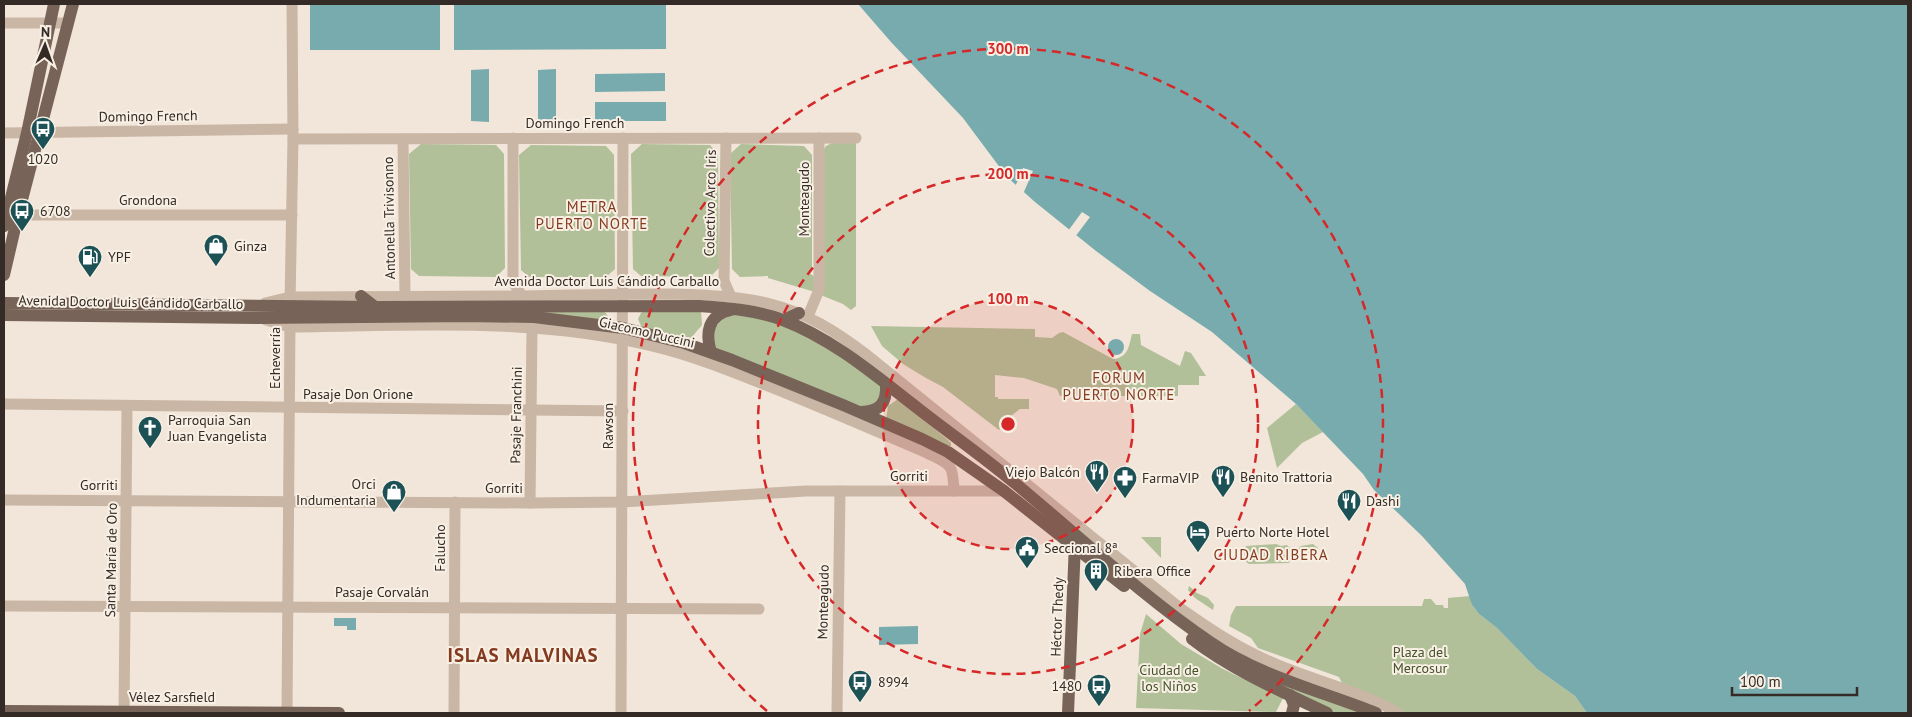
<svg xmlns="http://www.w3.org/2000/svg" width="1912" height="717" font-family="'PT Sans',sans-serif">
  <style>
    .green { fill: #b2c099 }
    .water { fill: #78abae }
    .pier { fill: #f1e6d9 }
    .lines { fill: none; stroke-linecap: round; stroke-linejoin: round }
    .minor { stroke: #c9b6a5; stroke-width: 11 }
    .major { stroke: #776357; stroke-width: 12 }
    .ring { fill: none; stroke: #d62828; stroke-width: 2.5; stroke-dasharray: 9 6 }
    .labels { text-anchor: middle; stroke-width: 4; stroke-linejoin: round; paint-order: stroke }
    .street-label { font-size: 14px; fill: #352b26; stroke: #f9f0e5 }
    .poi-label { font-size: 14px; fill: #352b26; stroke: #f9f0e5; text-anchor: start }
    .park-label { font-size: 14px; fill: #43532a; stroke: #f9f0e5 }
    .neighbourhood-label { font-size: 15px; letter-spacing: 1px; fill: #843a1f; stroke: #f9f0e5 }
    .district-label { font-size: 19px; font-weight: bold; letter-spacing: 1px; fill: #843a1f; stroke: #f9f0e5 }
    .centre { fill: #d62828; stroke: #f9f0e5; stroke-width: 2.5 }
    .ring-label { font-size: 15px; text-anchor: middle; font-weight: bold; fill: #d62828; stroke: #f9f0e5; stroke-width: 4; stroke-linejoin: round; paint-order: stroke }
  </style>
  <rect width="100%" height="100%" fill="#f1e6d9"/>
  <g class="green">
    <polygon points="832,143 856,143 856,306 851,310 843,304 823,296 823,151 826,146"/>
    <polygon points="421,144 496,145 504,154 505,268 496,277 419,276 411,269 409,154"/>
    <polygon points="642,144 710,145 718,154 719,268 710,277 641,276 633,269 631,154"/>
    <polygon points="741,144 804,146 812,155 812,269 809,273 815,277 815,292 768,278 768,276 740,277 732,269 730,154"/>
    <polygon points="531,145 606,146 614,155 615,269 606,277 529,277 521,270 519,155"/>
    <polygon points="304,310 604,311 608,316 607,319 604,321"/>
    <polygon points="645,310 701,311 702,325 691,338 642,328 638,319 641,313"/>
    <path d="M734 315 764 318 815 338 880 385 881 400 865 408 717 350 711 337C715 325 721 318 734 315Z"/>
    <path d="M871 326 1035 329V337L1052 338 1059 333 1063 332 1113 359C1128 358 1129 346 1132 334H1140L1141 345 1180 366 1185 351 1191 353 1206 376H1199V385H1178V396H1060L1057 389 1024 378 995 375V397H998V399H1029V409H1020L1007 419 999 430 943 387 926 378 903 364 882 346Z"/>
    <polygon points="898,399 947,439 951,443 951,446 947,446 886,420 888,406"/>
    <polygon points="1296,404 1323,432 1302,443 1277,468 1267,428"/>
    <polygon points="1141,537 1161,537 1161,558"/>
    <polygon points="1276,544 1281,546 1287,545 1290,548 1291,560 1289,563 1249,564 1245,561 1244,550 1246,546"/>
    <polygon points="1313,544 1318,548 1315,554 1304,556 1300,554 1298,549 1301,546"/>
    <polygon points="1189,586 1197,593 1208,598 1214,605 1213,610 1195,598 1188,590"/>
    <polygon points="1470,596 1472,605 1479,614 1497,628 1537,669 1575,696 1587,713 1403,713 1343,685 1339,677 1258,648 1251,638 1229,626 1231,615 1236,606 1422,606 1424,599 1431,599 1436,605 1443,605 1444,608 1448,608 1448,598"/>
    <polygon points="1146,614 1181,644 1223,669 1283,698 1276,712 1136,708 1140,634"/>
    <polygon points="1239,667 1365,713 1335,713"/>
  </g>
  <g class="water">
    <rect x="310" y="4" width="130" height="46"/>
    <polygon points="454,4 666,4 666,49 454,50"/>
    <polygon points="858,4 1908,4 1908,713 1587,713 1575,696 1537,669 1497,628 1479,614 1472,605 1465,584 1422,536 1374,490 1363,474 1296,404 1212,332 1150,291 1096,251 1035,202 1007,177 963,118 891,42"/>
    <polygon points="489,69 489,122 471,121 471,70"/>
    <polygon points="556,69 556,122 538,122 538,70"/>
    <polygon points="665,73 665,91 595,92 595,74"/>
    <rect x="595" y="102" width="71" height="19"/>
    <circle cx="1116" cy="347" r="8"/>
    <polygon points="334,618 356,618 356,630 347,630 347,626 334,626"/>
    <polygon points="918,626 918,644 879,645 879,627"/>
  </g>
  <g class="pier">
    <polygon points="1023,168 1033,171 1023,194 1015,187"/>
    <polygon points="1082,212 1090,217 1075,237 1068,231"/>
  </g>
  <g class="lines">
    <g class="minor">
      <polyline points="4,23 68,23"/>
      <polyline points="4,133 293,129"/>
      <polyline points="513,138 513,282 522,296"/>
      <polyline points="726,138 724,281 731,297"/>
      <polyline points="293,139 856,138"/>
      <polyline points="403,139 405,296"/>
      <polyline points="11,215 292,215"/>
      <path d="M265 303 290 297C367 296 444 297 521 296 572 295 622 294 673 294 705 295 736 296 767 303 807 313 834 330 867 355L1180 608C1211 630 1241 650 1276 664 1316 681 1360 691 1398 713"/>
      <polyline points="290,304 293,139 292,4"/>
      <polyline points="808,316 819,290 819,138"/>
      <path d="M266 320 290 327C410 326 535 317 652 346 694 356 733 372 773 388 825 409 876 431 927 453 951 465 953 463 954 491"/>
      <polyline points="4,404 623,411"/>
      <polyline points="4,500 530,503 622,502 806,491 1004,491"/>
      <polyline points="530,503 532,328"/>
      <polyline points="4,606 759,609"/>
      <polyline points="124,713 127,407"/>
      <polyline points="287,713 290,320"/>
      <polyline points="454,713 455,502"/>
      <polyline points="621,713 623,138"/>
      <polyline points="837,713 840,491"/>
    </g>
    <g class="major">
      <polyline points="4,226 27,133 54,4"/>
      <polyline points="4,275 18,215 73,4"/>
      <polyline points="361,296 375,307"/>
      <path d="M4 303 375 307 699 306C728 308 756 310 783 320 835 340 877 377 920 410 952 435 985 458 1016 484 1080 537 1141 595 1210 642 1259 676 1321 691 1376 713"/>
      <polyline points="4,315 258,318 467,316 534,317 623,328 684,343 732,360 843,405 922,439 948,452 1004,491 1124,586"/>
      <polyline points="784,320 799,313"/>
      <path d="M711 352C705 333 708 315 731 310"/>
      <path d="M861 412C880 411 887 404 886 384"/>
      <path d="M1192 639C1232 670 1281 691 1327 713"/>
      <polyline points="1290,695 1294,705 1292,713"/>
      <polyline points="4,711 339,713"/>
      <polyline points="1068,713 1075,543"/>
    </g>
  </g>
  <circle cx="1008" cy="424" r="125" fill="#d62828" fill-opacity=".12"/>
  <g class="ring">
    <circle cx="1008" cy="424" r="125"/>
    <circle cx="1008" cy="424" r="250"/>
    <path d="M767 711A375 375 0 1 1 1249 711"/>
  </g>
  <defs>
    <symbol id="bus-pin" viewBox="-11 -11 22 30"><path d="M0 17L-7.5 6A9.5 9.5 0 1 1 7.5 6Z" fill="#1c5156" stroke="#f9f0e5"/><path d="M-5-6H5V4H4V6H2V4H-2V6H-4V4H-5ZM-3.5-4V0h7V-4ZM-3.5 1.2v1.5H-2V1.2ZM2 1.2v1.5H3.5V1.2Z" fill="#fff"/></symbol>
    <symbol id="shop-pin" viewBox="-11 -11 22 30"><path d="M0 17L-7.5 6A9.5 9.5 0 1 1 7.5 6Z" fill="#1c5156" stroke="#f9f0e5"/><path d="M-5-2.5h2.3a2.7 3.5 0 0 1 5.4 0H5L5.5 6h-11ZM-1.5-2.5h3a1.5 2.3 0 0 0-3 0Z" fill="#fff"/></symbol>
    <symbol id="fuel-pin" viewBox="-11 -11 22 30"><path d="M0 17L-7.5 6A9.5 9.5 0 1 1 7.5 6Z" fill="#1c5156" stroke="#f9f0e5"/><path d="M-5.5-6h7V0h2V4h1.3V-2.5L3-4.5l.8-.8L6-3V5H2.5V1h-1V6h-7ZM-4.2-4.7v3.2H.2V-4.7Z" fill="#fff"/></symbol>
    <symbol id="church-pin" viewBox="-11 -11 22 30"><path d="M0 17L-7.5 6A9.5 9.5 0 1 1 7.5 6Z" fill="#1c5156" stroke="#f9f0e5"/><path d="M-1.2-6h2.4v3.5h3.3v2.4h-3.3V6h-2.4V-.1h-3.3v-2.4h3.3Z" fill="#fff"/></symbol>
    <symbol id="restaurant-pin" viewBox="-11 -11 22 30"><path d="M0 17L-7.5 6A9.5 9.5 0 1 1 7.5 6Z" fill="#1c5156" stroke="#f9f0e5"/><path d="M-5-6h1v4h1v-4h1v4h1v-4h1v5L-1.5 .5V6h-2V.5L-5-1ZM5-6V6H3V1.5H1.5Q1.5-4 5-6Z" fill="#fff"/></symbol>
    <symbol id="pharmacy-pin" viewBox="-11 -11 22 30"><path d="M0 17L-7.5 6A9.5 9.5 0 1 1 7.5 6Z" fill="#1c5156" stroke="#f9f0e5"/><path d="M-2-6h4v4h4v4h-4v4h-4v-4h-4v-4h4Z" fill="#fff"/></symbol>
    <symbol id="hotel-pin" viewBox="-11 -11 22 30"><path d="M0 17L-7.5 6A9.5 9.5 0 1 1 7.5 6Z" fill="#1c5156" stroke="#f9f0e5"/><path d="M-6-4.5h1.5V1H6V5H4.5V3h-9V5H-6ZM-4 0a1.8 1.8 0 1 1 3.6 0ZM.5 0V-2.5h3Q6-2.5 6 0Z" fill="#fff"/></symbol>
    <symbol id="civic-pin" viewBox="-11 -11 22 30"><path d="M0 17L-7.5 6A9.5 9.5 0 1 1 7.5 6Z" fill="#1c5156" stroke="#f9f0e5"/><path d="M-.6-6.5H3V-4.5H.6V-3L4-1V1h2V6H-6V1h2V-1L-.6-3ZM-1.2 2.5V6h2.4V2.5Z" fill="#fff"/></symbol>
    <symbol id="building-pin" viewBox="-11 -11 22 30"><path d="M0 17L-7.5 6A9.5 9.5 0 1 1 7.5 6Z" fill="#1c5156" stroke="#f9f0e5"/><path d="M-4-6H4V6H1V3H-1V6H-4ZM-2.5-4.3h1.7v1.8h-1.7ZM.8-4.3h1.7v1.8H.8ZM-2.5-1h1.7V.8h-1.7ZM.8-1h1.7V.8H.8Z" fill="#fff"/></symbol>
  </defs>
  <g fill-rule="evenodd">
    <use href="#bus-pin" x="29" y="115" width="28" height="38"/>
    <use href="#bus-pin" x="8" y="197" width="28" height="38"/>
    <use href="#shop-pin" x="202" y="232" width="28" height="38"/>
    <use href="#fuel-pin" x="76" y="243" width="28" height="38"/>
    <use href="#church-pin" x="136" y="414" width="28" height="38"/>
    <use href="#restaurant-pin" x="1083" y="458" width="28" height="38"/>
    <use href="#restaurant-pin" x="1209" y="463" width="28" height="38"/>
    <use href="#pharmacy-pin" x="1111" y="464" width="28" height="38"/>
    <use href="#shop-pin" x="380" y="478" width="28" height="38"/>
    <use href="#restaurant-pin" x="1335" y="487" width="28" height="38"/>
    <use href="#hotel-pin" x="1184" y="518" width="28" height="38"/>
    <use href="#civic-pin" x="1013" y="534" width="28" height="38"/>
    <use href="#building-pin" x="1082" y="557" width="28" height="38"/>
    <use href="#bus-pin" x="846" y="668" width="28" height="38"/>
    <use href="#bus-pin" x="1085" y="672" width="28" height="38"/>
  </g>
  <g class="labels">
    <g class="street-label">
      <text transform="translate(148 116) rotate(-1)" y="5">Domingo French</text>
      <text x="575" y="128">Domingo French</text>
      <text transform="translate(804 199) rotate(-90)" y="5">Monteagudo</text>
      <text x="148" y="205">Grondona</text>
      <text transform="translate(710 203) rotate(-89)" y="5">Colectivo Arco Iris</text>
      <text transform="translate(389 218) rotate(-91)" y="5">Antonella Trivisonno</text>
      <text x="607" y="286">Avenida Doctor Luis Cándido Carballo</text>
      <text transform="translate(131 302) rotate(1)" y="5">Avenida Doctor Luis Cándido Carballo</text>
      <text transform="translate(647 332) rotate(13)" y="5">Giacomo Puccini</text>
      <text transform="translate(275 358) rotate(-90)" y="5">Echeverría</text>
      <text x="358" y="399">Pasaje Don Orione</text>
      <text transform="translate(516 415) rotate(-89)" y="5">Pasaje Franchini</text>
      <text transform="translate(608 426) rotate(-90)" y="5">Rawson</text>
      <text x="909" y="481">Gorriti</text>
      <text x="99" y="490">Gorriti</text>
      <text x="504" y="493">Gorriti</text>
      <text transform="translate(440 548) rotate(-90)" y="5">Falucho</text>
      <text transform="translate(111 560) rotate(-89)" y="5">Santa María de Oro</text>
      <text x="382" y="597">Pasaje Corvalán</text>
      <text transform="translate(823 602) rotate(-89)" y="5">Monteagudo</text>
      <text transform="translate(1057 617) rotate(-88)" y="5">Héctor Thedy</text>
      <text x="172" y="702">Vélez Sarsfield</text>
    </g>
    <g class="poi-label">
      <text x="43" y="164" text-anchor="middle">1020</text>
      <text x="40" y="216">6708</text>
      <text x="234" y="251">Ginza</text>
      <text x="108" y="262">YPF</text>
      <text x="168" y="425">Parroquia San<tspan x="168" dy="16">Juan Evangelista</tspan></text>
      <text x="1080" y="477" text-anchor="end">Viejo Balcón</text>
      <text x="1240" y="482">Benito Trattoria</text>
      <text x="1142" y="483">FarmaVIP</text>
      <text x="376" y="489" text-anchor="end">Orci<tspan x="376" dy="16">Indumentaria</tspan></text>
      <text x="1366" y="506">Dashi</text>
      <text x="1216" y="537">Puerto Norte Hotel</text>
      <text x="1044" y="553">Seccional 8ª</text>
      <text x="1114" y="576">Ribera Office</text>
      <text x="878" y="687">8994</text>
      <text x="1082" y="691" text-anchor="end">1480</text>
    </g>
    <g class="park-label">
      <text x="1420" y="657">Plaza del<tspan x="1420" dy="16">Mercosur</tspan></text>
      <text x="1169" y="675">Ciudad de<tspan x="1169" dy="16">los Niños</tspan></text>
    </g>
    <g class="neighbourhood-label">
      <text x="592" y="212">METRA<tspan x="592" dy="17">PUERTO NORTE</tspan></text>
      <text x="1119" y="383">FORUM<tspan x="1119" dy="17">PUERTO NORTE</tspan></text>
      <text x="1271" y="560">CIUDAD RIBERA</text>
    </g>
    <g class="district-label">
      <text x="523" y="662">ISLAS MALVINAS</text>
    </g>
  </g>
  <circle cx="1008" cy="424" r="8" class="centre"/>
  <g class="ring-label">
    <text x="1008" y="54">300 m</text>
    <text x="1008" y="179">200 m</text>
    <text x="1008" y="304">100 m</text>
  </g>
  <rect width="1912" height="717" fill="none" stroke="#352b26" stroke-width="10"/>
  <g transform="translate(45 45) rotate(2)" stroke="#f9f0e5" stroke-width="4" paint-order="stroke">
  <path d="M0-4L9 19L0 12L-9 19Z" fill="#352b26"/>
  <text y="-8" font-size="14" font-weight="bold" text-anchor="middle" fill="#352b26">N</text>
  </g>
  <path d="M1732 687v8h125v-8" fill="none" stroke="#352b26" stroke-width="2.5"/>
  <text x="1740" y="687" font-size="15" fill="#352b26" stroke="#f9f0e5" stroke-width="4" paint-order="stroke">100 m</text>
</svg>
